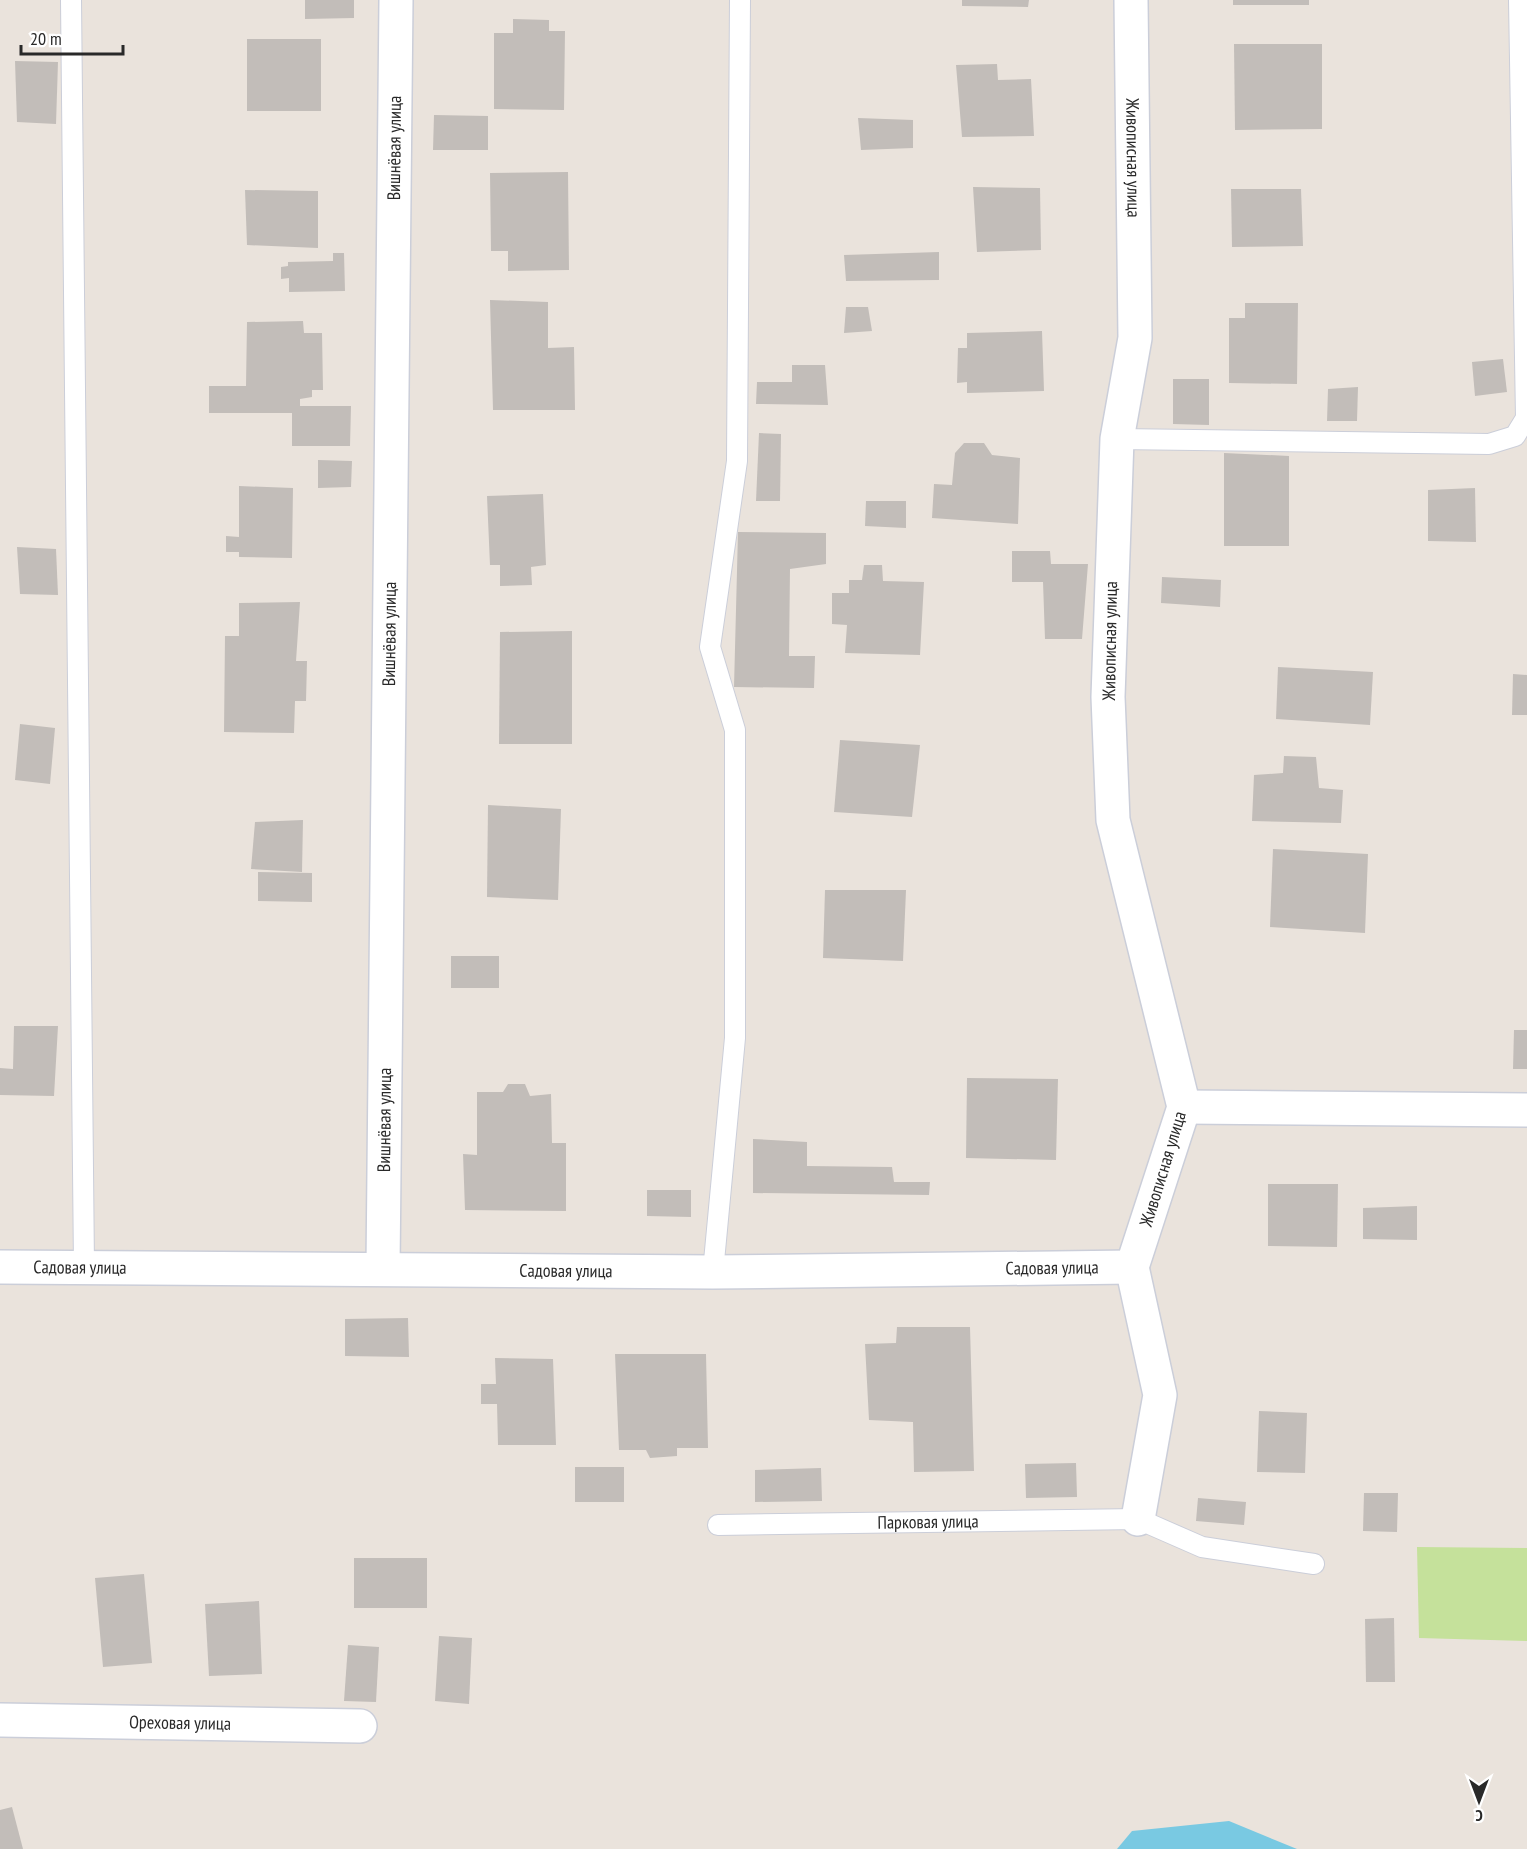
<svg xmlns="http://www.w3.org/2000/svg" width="1527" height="1849" font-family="'PT Sans Narrow',sans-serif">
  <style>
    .pitch { fill: #c5e19b }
    .water { fill: #79c9e2 }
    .building { fill: #c2bdb9 }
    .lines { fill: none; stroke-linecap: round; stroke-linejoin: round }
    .service-casing { stroke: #cbced9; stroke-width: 22 }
    .minor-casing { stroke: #cbced9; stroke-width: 36 }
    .service { stroke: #fff; stroke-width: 20 }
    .minor { stroke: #fff; stroke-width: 33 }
    .labels { text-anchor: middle; stroke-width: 4.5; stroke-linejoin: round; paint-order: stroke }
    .street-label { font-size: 18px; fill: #292929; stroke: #fff }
  </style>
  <rect width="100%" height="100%" fill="#eae3dc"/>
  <polygon class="pitch" points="1417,1547 1527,1548 1527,1641 1419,1638"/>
  <polygon class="water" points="1229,1821 1297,1849 1117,1849 1132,1831"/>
  <g class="building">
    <polygon points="305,0 354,0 354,18 305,19"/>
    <polygon points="962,0 1029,0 1028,7 962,6"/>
    <rect x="1233" y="0" width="76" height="5"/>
    <polygon points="513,19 549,20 549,31 565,31 564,110 494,109 494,33 513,33"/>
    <rect x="247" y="39" width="74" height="72"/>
    <polygon points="1234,44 1322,44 1322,129 1235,130"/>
    <polygon points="15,61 58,62 56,124 17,122"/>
    <polygon points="997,64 998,80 1031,79 1034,136 962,137 956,65"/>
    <polygon points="434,115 488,116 488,150 433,150"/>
    <polygon points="858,118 913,120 913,148 861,150"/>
    <polygon points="568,172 569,270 508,271 508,251 491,251 490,173"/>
    <polygon points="973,187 1040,188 1041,250 977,252"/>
    <polygon points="1231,189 1301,189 1303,246 1232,247"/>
    <polygon points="245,190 318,191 318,248 247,245"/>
    <polygon points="939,252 939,280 846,281 844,255"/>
    <polygon points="333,253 344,253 345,291 289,292 289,278 281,279 281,267 288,266 288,262 333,261"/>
    <polygon points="490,300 548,302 548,348 574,347 575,410 493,410"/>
    <polygon points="1245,303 1298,303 1297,384 1229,383 1229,318 1245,318"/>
    <polygon points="846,307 868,307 872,331 844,333"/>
    <polygon points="303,321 304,333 322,333 323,390 312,390 312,397 300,399 300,406 351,406 350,446 292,446 292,413 209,413 209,386 246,386 247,322"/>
    <polygon points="1042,331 1044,391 967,393 967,382 957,383 958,348 967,348 967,333"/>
    <polygon points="1503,359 1507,392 1475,396 1472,362"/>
    <polygon points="792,365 825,365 828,405 756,404 757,382 792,382"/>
    <polygon points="1173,379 1209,379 1209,425 1173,424"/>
    <polygon points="1358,387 1357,421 1327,421 1328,389"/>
    <polygon points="759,433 781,434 780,501 756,501"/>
    <polygon points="964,443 984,443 992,455 1020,458 1018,524 932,518 934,484 952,485 955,453"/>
    <polygon points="1224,453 1289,456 1289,546 1224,546"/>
    <polygon points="318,460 352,461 351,487 318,488"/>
    <polygon points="239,486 293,488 292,558 239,557 239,552 226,552 226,536 239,537"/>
    <polygon points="1475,488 1476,542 1428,541 1428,490"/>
    <polygon points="543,494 546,565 531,567 532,585 500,586 500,565 490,565 487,496"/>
    <polygon points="866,501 906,501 906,528 865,526"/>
    <polygon points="738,532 826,533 826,564 790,569 789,656 815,656 814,688 734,687"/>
    <polygon points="17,547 56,549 58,595 20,594"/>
    <polygon points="1012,551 1050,551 1051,564 1088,564 1082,639 1045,639 1043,582 1012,582"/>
    <polygon points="864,565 882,565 883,581 924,582 920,655 845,653 847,625 832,624 832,593 849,593 849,580 862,580"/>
    <polygon points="1162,577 1221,580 1220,607 1161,603"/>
    <polygon points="300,602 296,661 307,661 306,701 295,701 294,733 224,732 225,636 239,636 239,603"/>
    <polygon points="572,631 572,744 499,744 500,632"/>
    <polygon points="1278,667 1373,672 1370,725 1276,719"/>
    <polygon points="1513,674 1527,675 1527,715 1512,715"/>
    <polygon points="20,724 55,728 50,784 15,780"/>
    <polygon points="840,740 920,745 912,817 834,812"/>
    <polygon points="1284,756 1316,757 1319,788 1343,790 1341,823 1252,821 1254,775 1283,773"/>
    <polygon points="488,805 561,809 558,900 487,897"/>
    <polygon points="303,820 302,872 251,869 255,822"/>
    <polygon points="1273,849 1368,854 1365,933 1270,927"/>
    <polygon points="258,872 312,873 312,902 258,901"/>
    <polygon points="825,890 906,890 903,961 823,958"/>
    <rect x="451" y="956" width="48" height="32"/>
    <polygon points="14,1026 58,1026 54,1096 0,1095 0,1068 13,1069"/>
    <polygon points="1514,1030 1527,1030 1527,1069 1513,1069"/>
    <polygon points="967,1078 1058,1079 1056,1160 966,1158"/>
    <polygon points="508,1084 525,1084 530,1096 551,1094 552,1143 566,1143 566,1211 465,1210 463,1154 477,1155 477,1092 503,1092"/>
    <polygon points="753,1139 807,1142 807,1166 892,1167 894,1182 930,1182 929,1195 753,1193"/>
    <polygon points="1268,1184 1338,1184 1337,1247 1268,1246"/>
    <polygon points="647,1190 691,1190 691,1217 647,1216"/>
    <polygon points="1417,1206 1417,1240 1363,1239 1363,1208"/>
    <polygon points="408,1318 409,1357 345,1356 345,1319"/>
    <polygon points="897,1327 970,1327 974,1471 914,1472 913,1422 869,1420 865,1344 896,1343"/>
    <polygon points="615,1354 706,1354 708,1448 677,1448 677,1456 650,1458 646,1450 619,1450"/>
    <polygon points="495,1358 553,1359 556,1445 498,1445 497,1404 481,1404 481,1384 496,1384"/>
    <polygon points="1259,1411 1307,1413 1305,1473 1257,1472"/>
    <polygon points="1076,1463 1077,1497 1026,1498 1025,1464"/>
    <rect x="575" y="1467" width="49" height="35"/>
    <polygon points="821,1468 822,1501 755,1502 755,1470"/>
    <polygon points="1364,1493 1398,1493 1397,1532 1363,1531"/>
    <polygon points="1198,1498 1246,1502 1244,1525 1196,1521"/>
    <rect x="354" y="1558" width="73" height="50"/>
    <polygon points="144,1574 152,1663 103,1667 95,1578"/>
    <polygon points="259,1601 262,1674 209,1676 205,1604"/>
    <polygon points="1394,1618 1395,1682 1366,1682 1365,1619"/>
    <polygon points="439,1636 472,1638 469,1704 435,1701"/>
    <polygon points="348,1645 379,1647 376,1702 344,1701"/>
    <polygon points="12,1807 23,1849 0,1849 0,1810"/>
  </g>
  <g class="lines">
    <defs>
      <g id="service">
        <polyline points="71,0 84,1266"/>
        <polyline points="1117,439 1489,444 1515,436 1526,418 1519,0"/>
        <polyline points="713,1272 735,1038 735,730 710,647 737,461 740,0"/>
        <path id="s1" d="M718 1525 1138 1519 1202 1547 1314 1564"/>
      </g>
      <g id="minor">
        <path id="s2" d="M1131 0 1135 338 1117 439 1108 697 1113 820 1184 1107 1132 1267"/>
        <polyline points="1184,1107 1527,1110"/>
        <path id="s3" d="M0 1267 713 1272 1132 1267"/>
        <polyline points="1132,1267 1160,1395 1138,1519"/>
        <path id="s4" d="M383 1268 396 0"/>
        <path id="s5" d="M0 1720 360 1726"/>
      </g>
    </defs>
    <use href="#service" class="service-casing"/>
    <use href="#minor" class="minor-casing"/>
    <use href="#service" class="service"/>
    <use href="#minor" class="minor"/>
  </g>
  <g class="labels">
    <g class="street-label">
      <text dy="6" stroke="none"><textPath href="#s4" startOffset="1120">Вишнёвая улица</textPath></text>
      <text dy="6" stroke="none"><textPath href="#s2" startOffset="158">Живописная улица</textPath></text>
      <text dy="6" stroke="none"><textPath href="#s4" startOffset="634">Вишнёвая улица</textPath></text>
      <text transform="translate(1110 641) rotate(-89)" y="6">Живописная улица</text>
      <text dy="6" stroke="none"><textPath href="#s4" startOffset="148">Вишнёвая улица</textPath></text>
      <text transform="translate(1163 1169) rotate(-73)" y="6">Живописная улица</text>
      <text dy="6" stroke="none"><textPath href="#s3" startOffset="80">Садовая улица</textPath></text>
      <text dy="6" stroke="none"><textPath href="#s3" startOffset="1052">Садовая улица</textPath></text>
      <text dy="6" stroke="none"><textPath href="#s3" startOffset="566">Садовая улица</textPath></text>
      <text dy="6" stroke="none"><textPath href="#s1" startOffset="210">Парковая улица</textPath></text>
      <text dy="6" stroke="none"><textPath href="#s5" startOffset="180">Ореховая улица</textPath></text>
    </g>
  </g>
  <g transform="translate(1479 1801) rotate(180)" stroke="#ffffff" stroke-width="4.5" paint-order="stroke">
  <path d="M0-4.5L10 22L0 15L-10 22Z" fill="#292929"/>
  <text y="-9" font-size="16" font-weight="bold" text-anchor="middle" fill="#292929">С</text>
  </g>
  <path d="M21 45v9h102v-9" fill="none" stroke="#292929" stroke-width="3"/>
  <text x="30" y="45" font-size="18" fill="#292929" stroke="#ffffff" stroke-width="4.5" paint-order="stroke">20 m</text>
</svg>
